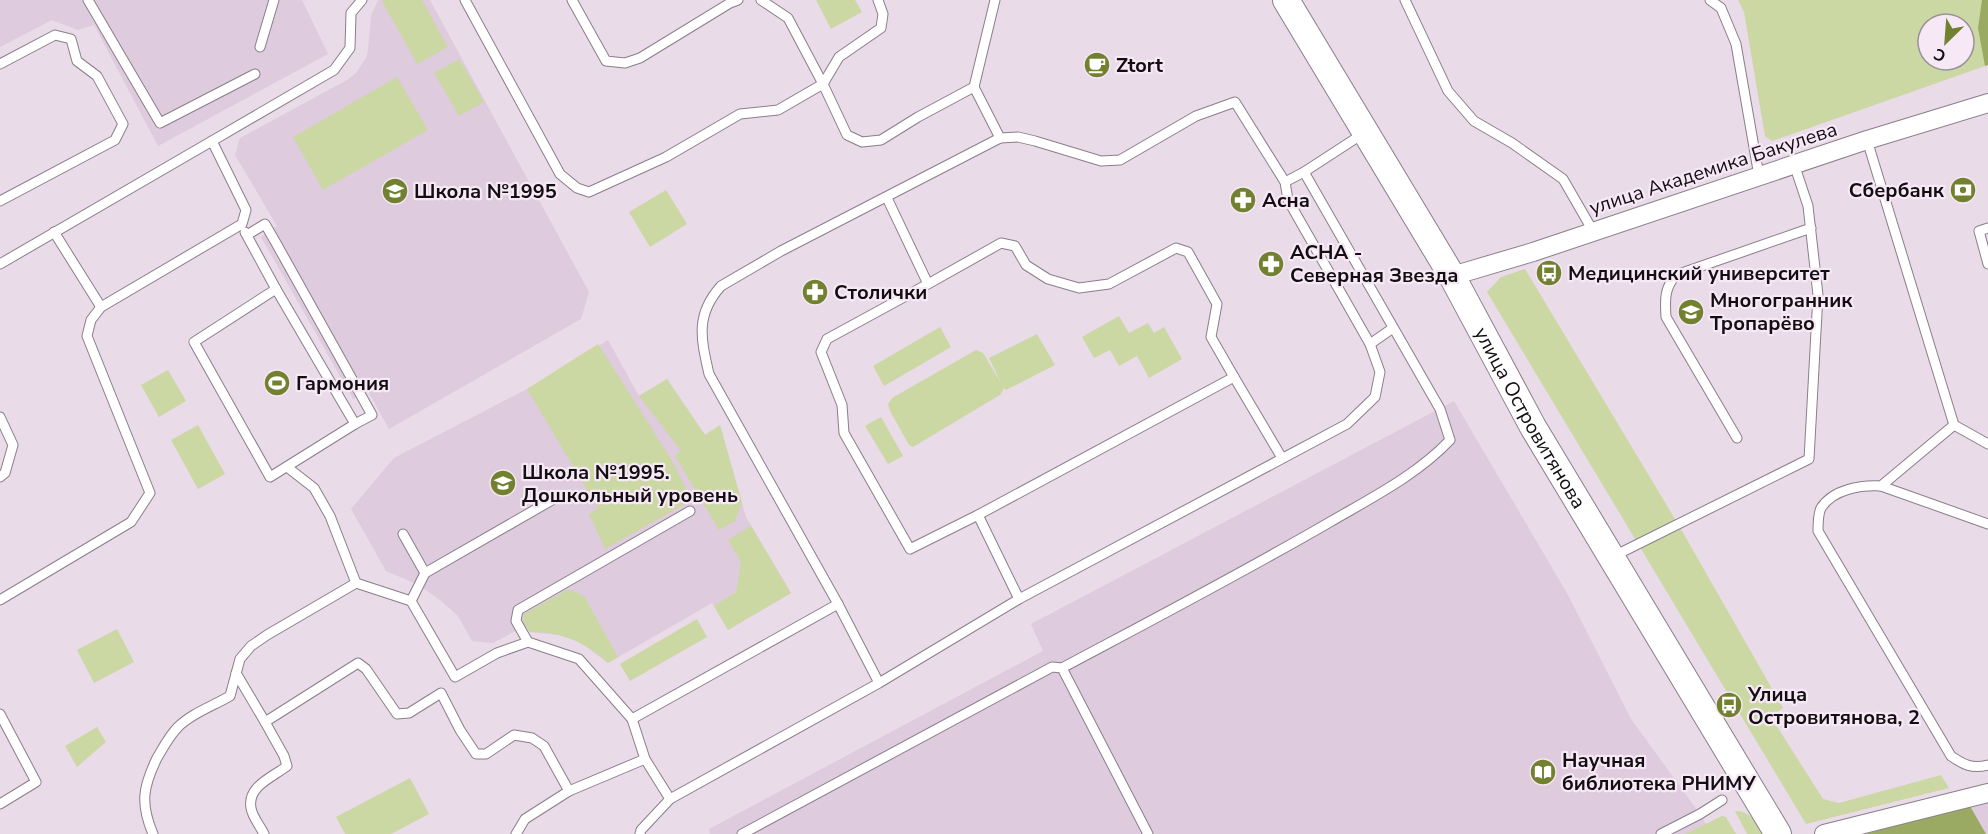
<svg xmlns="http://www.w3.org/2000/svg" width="1988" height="834" font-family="'Nunito Sans',sans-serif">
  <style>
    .built { fill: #decbdd }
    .green { fill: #cbd8a4; fill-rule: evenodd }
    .forest { fill: #9aaa63 }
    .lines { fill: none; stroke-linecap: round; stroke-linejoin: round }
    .service-casing { stroke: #8a7e8a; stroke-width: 11 }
    .minor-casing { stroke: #8a7e8a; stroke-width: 20 }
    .secondary-casing { stroke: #8a7e8a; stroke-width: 28 }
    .service { stroke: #fff; stroke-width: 9 }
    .minor { stroke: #fff; stroke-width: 18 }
    .secondary { stroke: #fff; stroke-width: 26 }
    .labels { text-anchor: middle; stroke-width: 4.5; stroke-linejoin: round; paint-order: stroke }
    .poi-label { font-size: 20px; font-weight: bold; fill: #130e12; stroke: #f6e8f5; text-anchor: start }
    .street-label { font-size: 20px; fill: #130e12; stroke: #f6e8f5 }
  </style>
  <rect width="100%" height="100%" fill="#e9dbe8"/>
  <g class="built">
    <polygon points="0,0 302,0 328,54 158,146 94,25 78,30 52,20 0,47"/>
    <polygon points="378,0 430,0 589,292 581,319 389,429 368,391 353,399 261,237 277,226 235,155 240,138 347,80 356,73 366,58 368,50 371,16"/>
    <polygon points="608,340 639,396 667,379 705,435 720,425 746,517 791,593 728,630 712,603 608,663 580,642 559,635 530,632 525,626 493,643 472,641 458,616 440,600 419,585 386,571 351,509 394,458 527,389"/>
    <polygon points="1454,401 1568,595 1631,719 1700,814 1712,834 710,834 709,829 1043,651 1031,624"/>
    <polygon points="1988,802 1988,834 1986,834 1970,806"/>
  </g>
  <g class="green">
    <polygon points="384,0 422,0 448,47 417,64 382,1"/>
    <polygon points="816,0 855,0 862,12 831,29"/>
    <path d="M1738 0H1988V65L1772 141 1765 136 1744 12ZM1928 24H1964V60H1928Z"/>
    <polygon points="459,59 484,102 459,116 434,73"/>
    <polygon points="397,77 428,130 323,190 293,137"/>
    <polygon points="666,190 687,224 650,247 629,212"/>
    <polygon points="1525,269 1678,524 1783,708 1771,717 1823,799 1839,803 1941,775 1949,788 1806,824 1487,292 1501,277"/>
    <polygon points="1119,316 1129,333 1148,323 1154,333 1164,327 1182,359 1149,378 1137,356 1119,366 1110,350 1094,358 1082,337"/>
    <polygon points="940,327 951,347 884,386 873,366"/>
    <polygon points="1037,334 1055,365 1006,390 1004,388 1000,395 913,447 909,445 890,411 888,404 892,398 976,350 983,353 1001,383 989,358"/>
    <polygon points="598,344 671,459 692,500 605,549 589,514 598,508 527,389"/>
    <polygon points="168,370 186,401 159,417 141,385"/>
    <polygon points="667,379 705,435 720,425 742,503 735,521 719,530 675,456 681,451 639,396"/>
    <polygon points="881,417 903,456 888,464 865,426"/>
    <polygon points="198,425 225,474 198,489 171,440"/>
    <polygon points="751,526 791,593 728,630 714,606 736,592 741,562 728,540"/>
    <path d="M567 590H572L584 596 618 657 608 663C586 642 560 631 530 632L523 623 524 614Z"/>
    <polygon points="697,619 707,637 630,681 620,664"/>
    <polygon points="117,629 134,662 94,683 77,650"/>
    <polygon points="97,727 106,742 77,767 65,746"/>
    <polygon points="410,778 429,814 391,834 345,834 336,817"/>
    <path d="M1735 811C1751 811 1755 822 1763 834H1747Z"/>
    <polygon points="1722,816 1726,817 1736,834 1685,834"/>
  </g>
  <g class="forest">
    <polygon points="1982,0 1988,0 1988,65 1985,66 1978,28"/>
    <polygon points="1970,806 1986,834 1865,834"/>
  </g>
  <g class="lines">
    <defs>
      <g id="service">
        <polyline points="88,0 160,123 255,74"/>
        <polyline points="465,0 560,174 577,188 589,192 666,157 740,114 778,110 823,84 788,18 761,0"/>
        <polyline points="572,0 606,61 625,63 640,58 730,3 738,0"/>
        <polyline points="878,0 883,14 881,28 839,57 823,84 847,135 862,142 881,140 918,117 974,87 995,0"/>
        <polyline points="1405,0 1448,91 1474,121 1512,143 1563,179 1593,231"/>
        <polyline points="1710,0 1721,8 1736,44 1759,176"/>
        <polyline points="260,47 274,0"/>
        <polyline points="0,64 55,35 71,39 77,61 97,76 123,124 115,140 0,201"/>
        <polyline points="974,87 1000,138"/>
        <polyline points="1867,140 1954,425 1988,444"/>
        <polyline points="212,141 334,70 350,48 351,13 362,0"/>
        <polyline points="1285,182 1304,172 1364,133"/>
        <polyline points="887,198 928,284 827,339 821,352 842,405 844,433 910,549 978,515 1234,377 1211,337 1217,304 1188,252 1176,248 1109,284 1079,288 1048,279 1026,265 1015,246 1001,243 928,284"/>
        <polyline points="1988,228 1979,231 1988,264"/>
        <polyline points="54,232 101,307"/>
        <polyline points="245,232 276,289"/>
        <polyline points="247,235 265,224 276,243 372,415 355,424"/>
        <polyline points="0,264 212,141 246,210 242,224 101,307 91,320 87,336 150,493 131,522 0,600"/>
        <polygon points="276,289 355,424 270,477 194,342"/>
        <polyline points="1370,344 1393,328"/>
        <polyline points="1234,377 1282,458"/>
        <polyline points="0,417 13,445 5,473 0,477"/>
        <path d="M1954 425 1881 486C1861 485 1833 489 1821 508 1818 514 1818 524 1818 531L1951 756C1964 765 1972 769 1988 765"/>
        <path d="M1737 438 1666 317C1665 301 1664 288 1676 275L1811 228"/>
        <polyline points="1881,486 1988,524"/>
        <polyline points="978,515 1019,599"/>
        <polyline points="403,534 425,573 552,500"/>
        <polyline points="1614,556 1809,459 1818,295 1808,206 1794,164"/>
        <polyline points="356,583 411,601 455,677 497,653 528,642 579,659 632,719 645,759 670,799"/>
        <polyline points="411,601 425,573"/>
        <polyline points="528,642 516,621 518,610 690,511"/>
        <path d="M1062 668C1152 620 1242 573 1330 522 1371 498 1417 475 1450 440L1440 409 1304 172"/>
        <polyline points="236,673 265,722"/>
        <polyline points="0,714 36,782 0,804"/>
        <polyline points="632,719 838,604"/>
        <path d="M153 834C140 803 143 787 157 758 163 748 169 736 178 727 192 713 213 706 230 696L240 659 251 646 267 635 356 583 330 516 314 488 287 467"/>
        <path d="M264 834C260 826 252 816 251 808 247 786 273 777 287 766L284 756 265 722 358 663 366 669 397 714 409 713 441 693 460 730 476 754H486L514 735 532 738 544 746 569 791"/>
        <polyline points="516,834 525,819 569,791 645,759"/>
        <path d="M640 834 641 830 670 799 879 683 1019 599 1347 424 1375 397 1380 372 1370 344 1288 200 1285 182 1235 102 1196 116 1120 160 1101 161 1035 141 1018 137 1000 138 781 251 721 286C695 315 701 339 709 374L838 604 879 683"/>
        <polyline points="742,834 1052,667 1062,668 1148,834"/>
        <polyline points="1661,834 1700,814 1722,800"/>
      </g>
      <g id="minor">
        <polyline points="1452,276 1533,252 1867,140 1988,103"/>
        <polyline points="1824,834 1988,793"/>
      </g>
      <g id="secondary">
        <path id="s1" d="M1286 0 1452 276 1533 427 1778 834"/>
      </g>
    </defs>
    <use href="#service" class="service-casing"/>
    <use href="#minor" class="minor-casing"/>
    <use href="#secondary" class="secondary-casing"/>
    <use href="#service" class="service"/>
    <use href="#minor" class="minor"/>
    <use href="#secondary" class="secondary"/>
  </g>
  <defs>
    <symbol id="cafe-disc" viewBox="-11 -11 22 22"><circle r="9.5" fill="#728130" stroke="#f6e8f5"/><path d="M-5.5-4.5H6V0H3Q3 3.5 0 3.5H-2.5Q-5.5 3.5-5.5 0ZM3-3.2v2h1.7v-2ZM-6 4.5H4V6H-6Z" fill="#fff"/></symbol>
    <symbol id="bank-disc" viewBox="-11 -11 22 22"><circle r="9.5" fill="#728130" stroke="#f6e8f5"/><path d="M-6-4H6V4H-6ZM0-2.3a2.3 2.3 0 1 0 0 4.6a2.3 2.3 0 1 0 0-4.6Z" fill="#fff"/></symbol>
    <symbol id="school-disc" viewBox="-11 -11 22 22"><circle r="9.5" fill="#728130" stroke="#f6e8f5"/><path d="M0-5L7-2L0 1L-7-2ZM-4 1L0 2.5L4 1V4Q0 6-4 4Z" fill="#fff"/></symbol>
    <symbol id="pharmacy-disc" viewBox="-11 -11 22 22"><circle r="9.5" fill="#728130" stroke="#f6e8f5"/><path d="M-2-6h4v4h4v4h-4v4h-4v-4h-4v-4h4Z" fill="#fff"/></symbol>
    <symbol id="bus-disc" viewBox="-11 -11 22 22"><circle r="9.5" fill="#728130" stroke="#f6e8f5"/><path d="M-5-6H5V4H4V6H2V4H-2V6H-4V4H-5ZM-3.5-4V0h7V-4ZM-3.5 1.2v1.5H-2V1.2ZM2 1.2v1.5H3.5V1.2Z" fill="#fff"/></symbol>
    <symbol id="stadium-disc" viewBox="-11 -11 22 22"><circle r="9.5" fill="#728130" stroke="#f6e8f5"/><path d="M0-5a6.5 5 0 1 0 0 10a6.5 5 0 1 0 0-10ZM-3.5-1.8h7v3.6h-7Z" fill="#fff"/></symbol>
    <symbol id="library-disc" viewBox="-11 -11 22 22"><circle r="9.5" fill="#728130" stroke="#f6e8f5"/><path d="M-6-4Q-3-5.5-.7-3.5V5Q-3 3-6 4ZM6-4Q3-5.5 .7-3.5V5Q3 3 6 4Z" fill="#fff"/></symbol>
  </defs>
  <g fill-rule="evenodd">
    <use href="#cafe-disc" x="1082" y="50" width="30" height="30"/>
    <use href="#bank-disc" x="1948" y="175" width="30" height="30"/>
    <use href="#school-disc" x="380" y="176" width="30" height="30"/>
    <use href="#pharmacy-disc" x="1228" y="185" width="30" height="30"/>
    <use href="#pharmacy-disc" x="1256" y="249" width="30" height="30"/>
    <use href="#bus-disc" x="1534" y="258" width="30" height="30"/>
    <use href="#pharmacy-disc" x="800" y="277" width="30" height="30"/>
    <use href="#school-disc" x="1676" y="297" width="30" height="30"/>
    <use href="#stadium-disc" x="262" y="368" width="30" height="30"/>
    <use href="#school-disc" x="488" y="468" width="30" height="30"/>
    <use href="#bus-disc" x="1714" y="690" width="30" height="30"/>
    <use href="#library-disc" x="1528" y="757" width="30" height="30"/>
  </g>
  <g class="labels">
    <g class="poi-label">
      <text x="1116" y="72">Ztort</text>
      <text x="1944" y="197" text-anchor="end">Сбербанк</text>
      <text x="414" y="198">Школа №1995</text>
      <text x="1262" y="207">Асна</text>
      <text x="1290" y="259">АСНА -<tspan x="1290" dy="23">Северная Звезда</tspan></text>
      <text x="1568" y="280">Медицинский университет</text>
      <text x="834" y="299">Столички</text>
      <text x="1710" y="307">Многогранник<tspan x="1710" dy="23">Тропарёво</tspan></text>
      <text x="296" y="390">Гармония</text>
      <text x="522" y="479">Школа №1995.<tspan x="522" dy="23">Дошкольный уровень</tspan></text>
      <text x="1748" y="701">Улица<tspan x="1748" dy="23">Островитянова, 2</tspan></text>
      <text x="1562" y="767">Научная<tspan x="1562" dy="23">библиотека РНИМУ</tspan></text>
    </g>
    <g class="street-label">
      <text transform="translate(1713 168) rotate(-18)" y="7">улица Академика Бакулева</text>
      <text dy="7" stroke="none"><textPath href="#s1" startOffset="484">улица Островитянова</textPath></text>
    </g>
  </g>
  <g transform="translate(1946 42) rotate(205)"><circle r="28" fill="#f6e8f5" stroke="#9b919a" stroke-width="1.5"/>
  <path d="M0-4.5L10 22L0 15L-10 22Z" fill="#728130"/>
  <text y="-9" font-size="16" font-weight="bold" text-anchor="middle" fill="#130e12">С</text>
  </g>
</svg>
